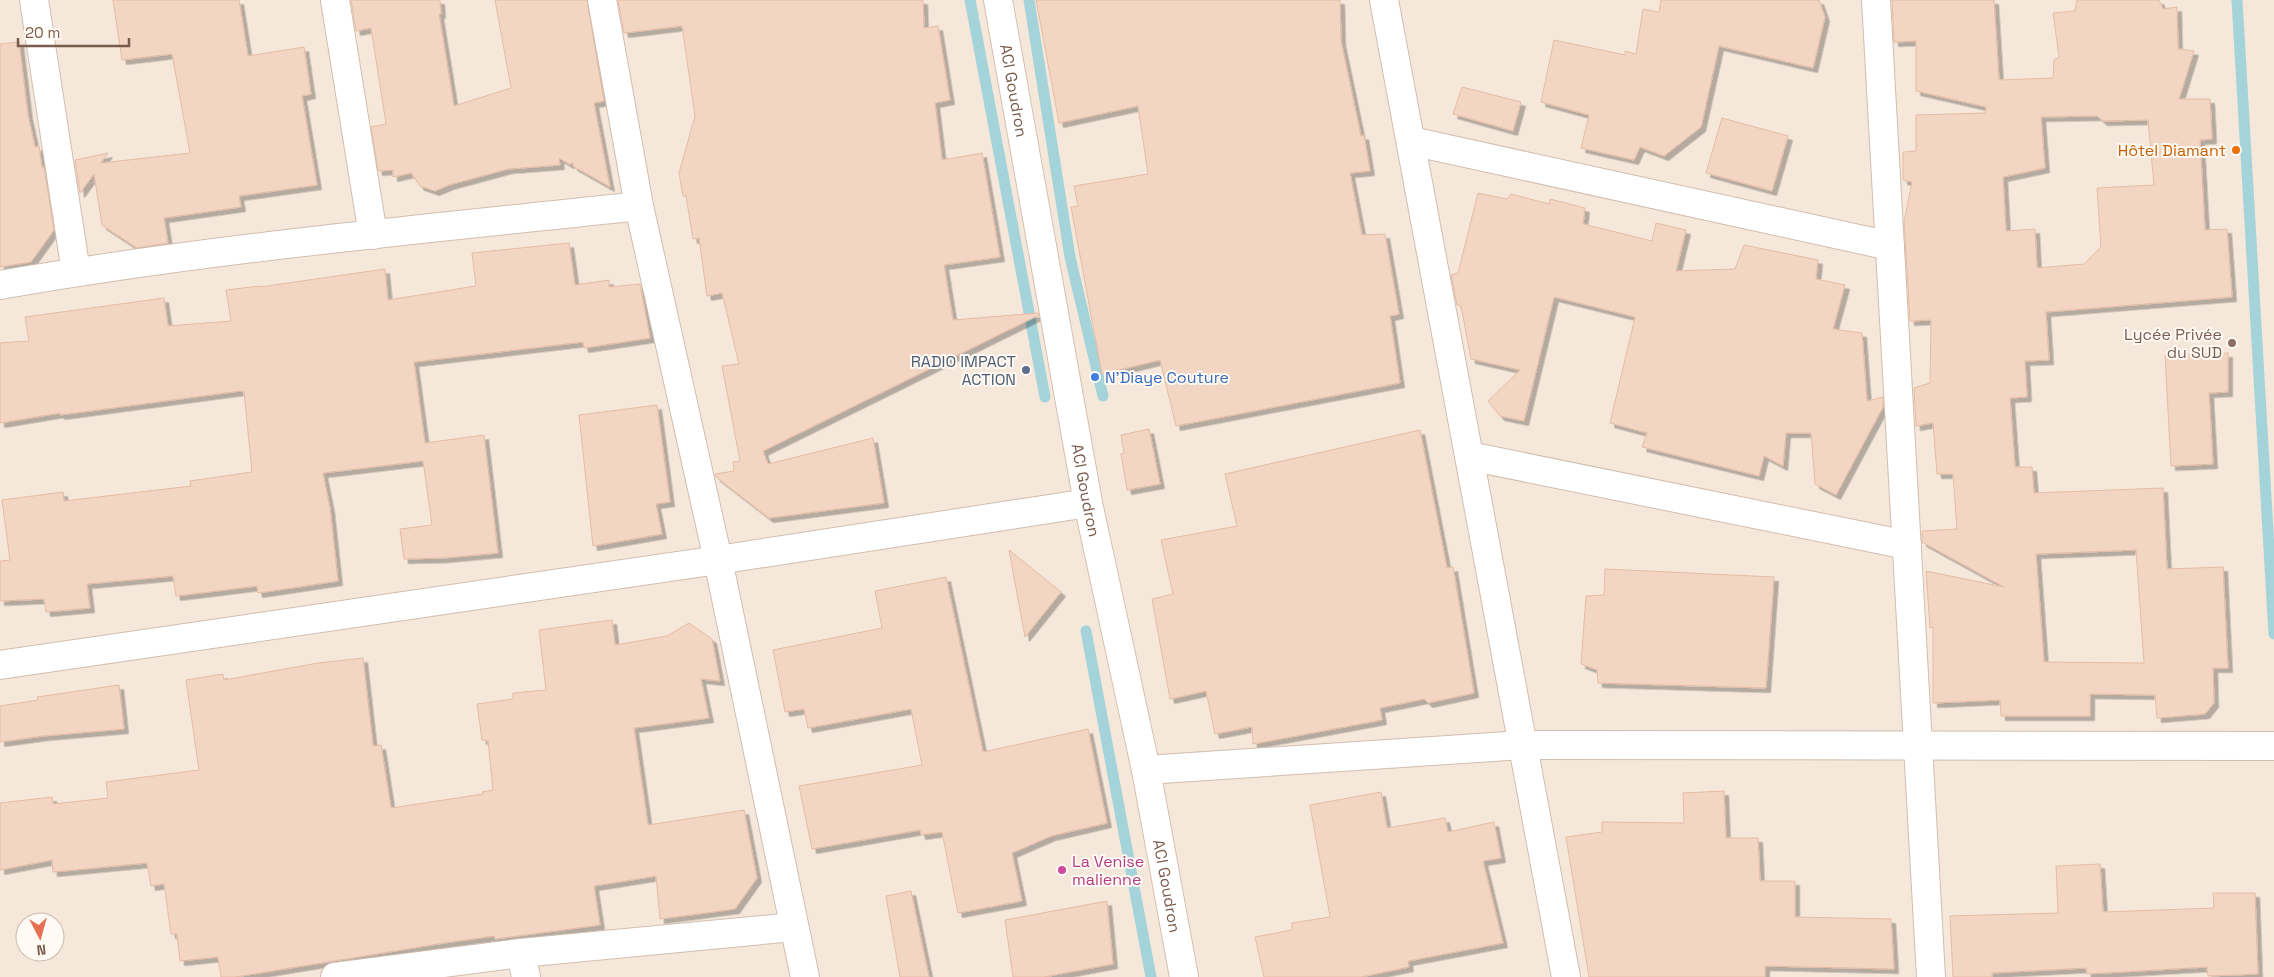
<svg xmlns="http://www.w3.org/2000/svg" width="2274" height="977" font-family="'Space Grotesk',sans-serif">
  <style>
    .residential { fill: #f5e8da; fill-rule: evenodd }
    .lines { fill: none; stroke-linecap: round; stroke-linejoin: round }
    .stream { stroke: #a5d3da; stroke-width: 11 }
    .building { fill: #f3d5c3; stroke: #e6bba3; fill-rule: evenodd; filter: url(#shadow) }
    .street-casing { stroke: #d1beb0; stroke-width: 30 }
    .secondary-casing { stroke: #d6c0b0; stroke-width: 30 }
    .street { stroke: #fff; stroke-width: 28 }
    .secondary { stroke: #fff; stroke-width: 28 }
    .food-dot { fill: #e8710a; stroke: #fffaf3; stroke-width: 2 }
    .education-dot { fill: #8d6e63; stroke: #fffaf3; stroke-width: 2 }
    .service-dot { fill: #5c6f8a; stroke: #fffaf3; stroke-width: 2 }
    .shop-dot { fill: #3f7fe0; stroke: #fffaf3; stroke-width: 2 }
    .hotel-dot { fill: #d1479c; stroke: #fffaf3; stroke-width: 2 }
    .labels { text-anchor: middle; stroke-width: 4; stroke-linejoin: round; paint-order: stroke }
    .street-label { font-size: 16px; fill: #7a5c4d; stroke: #fffaf3 }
    .food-label { font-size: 16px; fill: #c56008; stroke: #fffaf3; text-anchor: end }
    .education-label { font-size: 16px; fill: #785e54; stroke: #fffaf3; text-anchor: end }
    .service-label { font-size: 16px; fill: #4e5e75; stroke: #fffaf3; text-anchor: end }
    .shop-label { font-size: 16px; fill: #366cbe; stroke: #fffaf3; text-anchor: start }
    .hotel-label { font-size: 16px; fill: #b23c85; stroke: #fffaf3; text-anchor: start }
  </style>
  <defs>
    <filter id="shadow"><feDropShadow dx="4.5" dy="4.5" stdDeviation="0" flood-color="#0004"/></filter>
  </defs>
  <rect width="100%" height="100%" fill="#fdf6ec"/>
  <path class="residential" d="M0 0H2274V977H0ZM25 922H55V952H25Z"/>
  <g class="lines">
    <g class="stream">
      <polyline points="970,0 1045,397"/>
      <polyline points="1029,0 1070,257 1103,396"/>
      <polyline points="2237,0 2274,634"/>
      <polyline points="1086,631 1151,977"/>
    </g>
  </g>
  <g class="building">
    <polygon points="113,0 239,0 248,56 304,47 311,94 302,96 317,185 239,196 241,207 164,218 168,243 137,248 102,225 94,174 80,193 75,160 108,153 101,163 190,153 172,54 122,60"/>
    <polygon points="351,0 440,0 441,14 439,14 454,106 511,88 495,0 587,0 604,101 594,103 610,187 573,166 573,163 569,164 559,158 560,165 508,169 449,185 435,191 420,186 411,173 393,177 393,170 378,171 371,127 386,124 371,28 356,31"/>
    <polygon points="618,0 923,0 924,28 938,26 950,100 935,103 942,160 982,153 1000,257 944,265 953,320 1038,313 1039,315 763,451 768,464 873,438 884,503 769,518 716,477 715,474 734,471 733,462 740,461 722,366 739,364 722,293 707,296 699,238 693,239 686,196 683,196 679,173 695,116 682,26 624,33"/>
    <polygon points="1036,0 1340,0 1341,41 1361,136 1364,135 1370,171 1350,173 1362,235 1385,234 1399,314 1390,316 1400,383 1176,426 1160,360 1102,374 1071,207 1078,206 1074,186 1148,174 1138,106 1059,123"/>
    <polygon points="1661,0 1819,0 1825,17 1813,68 1719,46 1701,127 1664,156 1640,147 1634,160 1581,148 1589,115 1541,102 1554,40 1625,55 1625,51 1636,54 1643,9 1659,12"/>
    <path d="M1892 0H1994L1999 80 2053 78 2054 60 2059 57 2053 13 2075 11 2077 0H2159L2163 9 2177 7 2178 49 2194 51 2179 99H2210L2212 139 2200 140 2205 230 2227 229 2232 297 2046 312 2049 360 2025 361 2027 397 2010 398 2015 467H2032L2034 493 2163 488 2167 569 2223 567 2228 668H2213L2214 703 2205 714 2157 718 2155 695 2090 694V716H2001L2000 700 1933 703V627L1930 628 1926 571 2004 587 1922 542V531L1957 529 1953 474H1937L1933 423 1916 426 1914 388 1930 383 1931 320 1910 321 1904 222 1912 182 1903 180V152L1916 151V115L1985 113 1986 107 1916 91V41L1894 42ZM2097 116 2103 121 2148 120 2154 185 2097 188 2101 247 2084 264 2037 268 2035 229 2006 231 2003 177 2045 168 2041 117ZM2136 550 2144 663 2044 662 2036 554Z"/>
    <polygon points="19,42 28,115 35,147 39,146 42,168 44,167 54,230 31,262 0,267 0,44"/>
    <polygon points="1462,87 1521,102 1513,131 1453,114"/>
    <polygon points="1722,118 1788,136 1772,191 1706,173"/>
    <polygon points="1478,193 1507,199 1511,194 1549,204 1550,199 1585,208 1583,224 1652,241 1656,223 1686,230 1676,271 1735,269 1744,245 1818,260 1816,279 1845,285 1833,329 1862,333 1867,401 1883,397 1883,407 1836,495 1815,484 1811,433 1786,433 1783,466 1764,456 1759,476 1642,447 1647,433 1610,423 1635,317 1554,297 1524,421 1500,416 1488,401 1520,370 1471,359 1461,306 1457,305 1451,275 1458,273"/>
    <polygon points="569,243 575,285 609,280 609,287 640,284 650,338 584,348 583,342 414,362 425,443 484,435 498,553 444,558 404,559 400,529 432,525 423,461 323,473 330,508 338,581 258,593 257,586 176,596 173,576 87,584 90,608 46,612 44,599 0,601 0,561 10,560 2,500 63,492 64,501 191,486 190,481 252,472 244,392 240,391 60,415 60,413 0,423 0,343 29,341 25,317 164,298 168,326 231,321 226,290 260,286 260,287 385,269 388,300 476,286 472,253"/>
    <polygon points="2228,353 2228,392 2209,393 2213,464 2171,466 2165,355"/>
    <polygon points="657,405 670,502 656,504 662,534 593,546 579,415"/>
    <polygon points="1149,429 1160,484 1127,490 1121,454 1124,453 1121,435"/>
    <polygon points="1420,430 1447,568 1453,567 1474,693 1428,703 1424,699 1380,708 1382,720 1253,744 1252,727 1215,734 1206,691 1170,699 1152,599 1173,594 1161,540 1237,526 1225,474"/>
    <polygon points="1009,550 1061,592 1025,637"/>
    <polygon points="1605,569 1774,577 1766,688 1598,683 1597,670 1581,664 1586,596 1604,595"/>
    <polygon points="946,577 983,752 1088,729 1107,823 1051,836 1012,853 1022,901 958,913 942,832 921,835 920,830 812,849 799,786 922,765 911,709 808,728 804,709 785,712 773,650 882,628 875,591"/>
    <polygon points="612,620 615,645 667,636 689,623 712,639 720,681 701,679 709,718 634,728 648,825 744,810 757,878 735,909 660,919 656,876 594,886 600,925 495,939 494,936 444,943 235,977 221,977 218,957 180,961 177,934 171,934 164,884 151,886 147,863 53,872 52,860 0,870 0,803 52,797 53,804 108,798 106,782 199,770 186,680 223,674 224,680 318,663 363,658 373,746 381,745 391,808 483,794 482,792 493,790 488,741 482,740 477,704 513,699 513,693 546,690 539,630"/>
    <polygon points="119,685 124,729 43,736 0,742 0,706 38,700 37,697"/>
    <polygon points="1724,791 1726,838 1758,838 1760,881 1795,881 1795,917 1891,919 1894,969 1765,966 1765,977 1589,977 1566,837 1602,832 1602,822 1684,823 1683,793"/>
    <polygon points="1381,792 1387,828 1445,818 1448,832 1494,822 1501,858 1483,861 1503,943 1408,961 1409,967 1361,977 1264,977 1255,937 1292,930 1292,923 1330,917 1310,805"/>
    <polygon points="2100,864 2103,912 2214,908 2213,893 2255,893 2258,974 2208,976 2207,967 2087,974 2086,968 1992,973 1992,977 1953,977 1950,916 2058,913 2056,866"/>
    <polygon points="911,891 929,977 900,977 886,896"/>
    <polygon points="1107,901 1113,964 1044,977 1013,977 1005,920"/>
  </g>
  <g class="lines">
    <defs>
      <g id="street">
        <polyline points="34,0 76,272"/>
        <polyline points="335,0 373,235"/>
        <polyline points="602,0 639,206 718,560 805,977"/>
        <polyline points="1384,0 1566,977"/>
        <polyline points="1876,0 1931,977"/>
        <polyline points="1411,141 1890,246"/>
        <path d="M0 285C211 248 426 229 639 206"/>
        <polyline points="1469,456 1907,545"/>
        <polyline points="0,665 718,560 1088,503"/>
        <polyline points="1146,770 1523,745 2274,746"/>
        <polyline points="521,953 526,977"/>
        <polyline points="335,977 521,953 794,927"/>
      </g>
      <g id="secondary">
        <path id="s1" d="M998 0 1088 503 1146 770 1184 977"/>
      </g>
    </defs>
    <use href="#street" class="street-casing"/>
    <use href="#secondary" class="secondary-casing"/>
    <use href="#street" class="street"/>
    <use href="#secondary" class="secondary"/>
  </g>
  <circle class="food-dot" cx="2236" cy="150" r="5"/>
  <circle class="education-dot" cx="2232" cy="343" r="5"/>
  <circle class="service-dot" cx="1026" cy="370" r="5"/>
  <circle class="shop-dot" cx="1095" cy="377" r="5"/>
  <circle class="hotel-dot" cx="1062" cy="870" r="5"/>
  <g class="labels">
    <g class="street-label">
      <text dy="6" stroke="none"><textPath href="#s1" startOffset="92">ACI Goudron</textPath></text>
      <text dy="6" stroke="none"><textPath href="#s1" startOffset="498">ACI Goudron</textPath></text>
      <text dy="6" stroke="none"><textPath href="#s1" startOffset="902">ACI Goudron</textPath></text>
    </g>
    <g class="food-label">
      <text x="2226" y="156">Hôtel Diamant</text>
    </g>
    <g class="education-label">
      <text x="2222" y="340">Lycée Privée<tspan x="2222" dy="18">du SUD</tspan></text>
    </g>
    <g class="service-label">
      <text x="1016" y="367">RADIO IMPACT<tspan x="1016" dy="18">ACTION</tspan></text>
    </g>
    <g class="shop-label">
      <text x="1105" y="383">N'Diaye Couture</text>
    </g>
    <g class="hotel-label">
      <text x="1072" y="867">La Venise<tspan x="1072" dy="18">malienne</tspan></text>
    </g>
  </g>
  <g transform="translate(40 937) rotate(174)"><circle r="24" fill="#fffaf3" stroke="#cabbb1"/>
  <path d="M0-4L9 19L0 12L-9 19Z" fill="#e76f51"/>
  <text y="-8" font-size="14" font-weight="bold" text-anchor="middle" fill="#7a5c4d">N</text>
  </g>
  <path d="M18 38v8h111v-8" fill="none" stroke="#7a5c4d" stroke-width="2.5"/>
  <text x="25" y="38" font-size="15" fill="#7a5c4d" stroke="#fffaf3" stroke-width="4" paint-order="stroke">20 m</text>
</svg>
